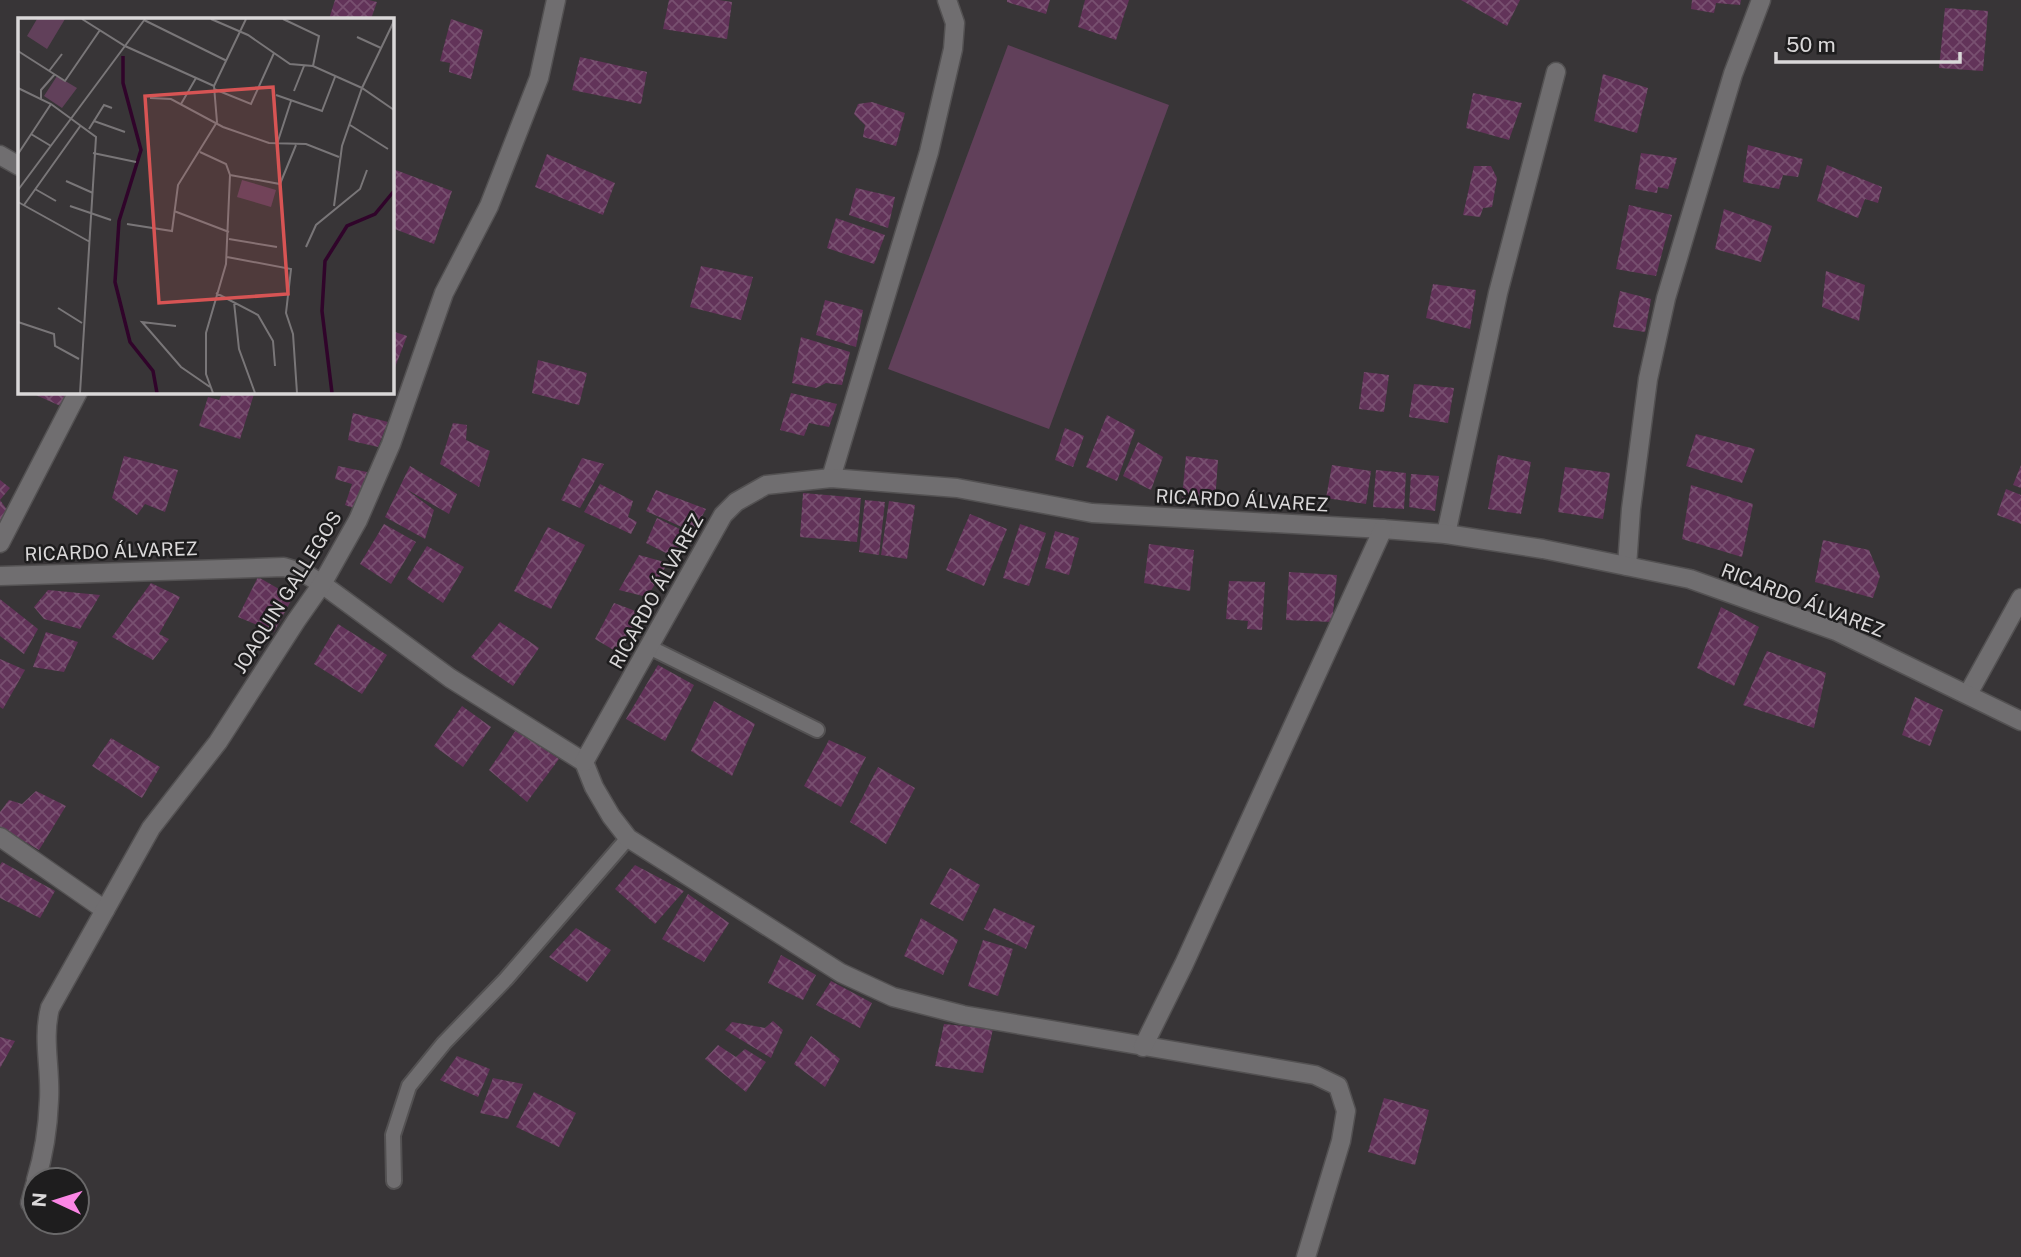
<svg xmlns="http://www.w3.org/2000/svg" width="2021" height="1257" font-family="'Public Sans',sans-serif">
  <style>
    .green { fill: #61405a }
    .building { fill: url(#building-cross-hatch) }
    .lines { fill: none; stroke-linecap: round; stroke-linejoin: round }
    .service-casing { stroke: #535152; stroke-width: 18 }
    .minor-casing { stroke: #535152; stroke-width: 21 }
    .service { stroke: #706e70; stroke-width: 14 }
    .minor { stroke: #706e70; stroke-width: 18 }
    .labels { text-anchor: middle; stroke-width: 5; stroke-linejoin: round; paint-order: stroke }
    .street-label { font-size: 19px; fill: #dad8d9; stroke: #1e1d1e }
    .inset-river { fill: none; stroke: #30042a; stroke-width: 3.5 }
    .inset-road { fill: none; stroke: #797678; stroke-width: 2 }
    .view { fill: #d75454; fill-opacity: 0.15; stroke: #d75454; stroke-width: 3.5 }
    .inset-edge { fill: none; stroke: #dad8d9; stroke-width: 3.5 }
  </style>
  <defs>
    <pattern id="building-cross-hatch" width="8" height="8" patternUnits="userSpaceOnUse" patternTransform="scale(1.75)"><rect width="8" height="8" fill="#623359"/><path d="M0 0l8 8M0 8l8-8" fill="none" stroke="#785070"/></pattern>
  </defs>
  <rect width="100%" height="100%" fill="#383537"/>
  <polygon class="green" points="1008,45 1169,105 1049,429 888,369"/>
  <g class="building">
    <polygon points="335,0 369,0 377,2 371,19 329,19"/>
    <polygon points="669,0 719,0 732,2 727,39 663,29"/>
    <polygon points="1007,0 1050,0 1046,14 1007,2"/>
    <polygon points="1085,0 1129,0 1116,40 1078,27"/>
    <polygon points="1461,0 1520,0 1507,26"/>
    <polygon points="1692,0 1741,0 1740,5 1716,3 1714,13 1691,9"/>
    <polygon points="1945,8 1988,11 1983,71 1939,68"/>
    <polygon points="451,19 483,30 471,79 449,72 450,63 440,61"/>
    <polygon points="580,57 647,72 641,104 572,90"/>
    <polygon points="1603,74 1648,88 1637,133 1594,121"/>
    <polygon points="1473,93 1522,103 1509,140 1466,128"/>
    <polygon points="872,102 905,113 896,146 863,137 865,125 854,114 858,104"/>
    <polygon points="1748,145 1803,159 1798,177 1783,175 1779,189 1743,182"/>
    <polygon points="1641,153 1677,158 1668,189 1658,187 1657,193 1635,189"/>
    <polygon points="547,154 615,183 603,215 535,187"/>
    <polygon points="1827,165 1882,187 1878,203 1865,199 1858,218 1817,201"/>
    <polygon points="1474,166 1491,166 1497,178 1492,207 1483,208 1480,217 1463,215"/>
    <polygon points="393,169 452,191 434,244 392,228"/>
    <polygon points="856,188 895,197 888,228 849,215"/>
    <polygon points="1629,205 1672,215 1656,276 1616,269"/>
    <polygon points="1724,209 1772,226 1761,262 1715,249"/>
    <polygon points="836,218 885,235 874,264 827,248"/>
    <polygon points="701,266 753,277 741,320 690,307"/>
    <polygon points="1826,271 1865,285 1859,321 1822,307"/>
    <polygon points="1433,284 1476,290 1470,329 1426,318"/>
    <polygon points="1620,291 1651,299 1645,332 1613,327"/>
    <polygon points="825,300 863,310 856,347 816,335"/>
    <polygon points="392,331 407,336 392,375"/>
    <polygon points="801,337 850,352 842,385 826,383 816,388 792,383"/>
    <polygon points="538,360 587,373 579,405 532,393"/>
    <polygon points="1364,372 1389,375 1384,412 1359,409"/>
    <polygon points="1414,384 1454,388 1448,423 1409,417"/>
    <polygon points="29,392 71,392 65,408"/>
    <polygon points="223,392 254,394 240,439 199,426 208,397 219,400"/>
    <polygon points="791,393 837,404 829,427 809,423 804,436 780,430"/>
    <polygon points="353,413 388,422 378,447 348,440"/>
    <polygon points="1107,415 1135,430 1117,481 1086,467"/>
    <polygon points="453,423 467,425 466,440 490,451 479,487 440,464"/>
    <polygon points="1065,428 1084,436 1073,467 1055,460"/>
    <polygon points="1696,434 1755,449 1742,483 1686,466"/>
    <polygon points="1138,442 1163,457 1151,490 1123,476"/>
    <polygon points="1498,455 1531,462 1521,514 1488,509"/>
    <polygon points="124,456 178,470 165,512 145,504 137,515 112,498"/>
    <polygon points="1186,456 1218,460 1215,502 1182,498"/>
    <polygon points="582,458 604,464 580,508 561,500"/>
    <polygon points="1332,465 1371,471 1366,504 1326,498"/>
    <polygon points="2021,465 2021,488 2013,485"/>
    <polygon points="338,466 367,472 356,509 345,505 352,484 335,479"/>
    <polygon points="410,466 457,494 449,514 406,489 434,510 425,539 385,517"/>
    <polygon points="1565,467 1610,473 1603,519 1558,512"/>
    <polygon points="1376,470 1406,473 1404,509 1373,507"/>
    <polygon points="1411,474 1439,476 1435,511 1409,507"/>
    <polygon points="0,480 10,488 0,500"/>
    <polygon points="600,484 633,501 628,517 637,522 631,534 584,512"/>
    <polygon points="1691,485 1753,504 1742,557 1682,539"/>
    <polygon points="2006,489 2021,495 2021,524 1997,515"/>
    <polygon points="656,490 706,509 693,532 646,511"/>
    <polygon points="803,493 861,498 857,542 800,537"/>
    <polygon points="0,500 8,511 0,529"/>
    <polygon points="865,500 885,502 879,555 859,552"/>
    <polygon points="889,501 915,505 907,559 881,555"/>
    <polygon points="970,514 1007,529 984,586 946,570"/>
    <polygon points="657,518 688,533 676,558 646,543"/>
    <polygon points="384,524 416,542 391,584 360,564"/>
    <polygon points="1020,524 1046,533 1029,586 1003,578"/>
    <polygon points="548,527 585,545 551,609 514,591"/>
    <polygon points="1055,531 1079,538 1069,575 1045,568"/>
    <polygon points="1823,540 1869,550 1880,576 1873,598 1815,582"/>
    <polygon points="1149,544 1194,550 1190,591 1144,583"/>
    <polygon points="427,546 464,567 443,603 407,579"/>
    <polygon points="639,555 668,563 647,597 619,590"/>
    <polygon points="1289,572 1337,575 1332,622 1286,620"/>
    <polygon points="258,577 293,597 274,632 238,617"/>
    <polygon points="1229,581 1265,582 1262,630 1247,629 1248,621 1226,619"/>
    <polygon points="151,583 180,597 159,634 169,639 153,660 112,637"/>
    <polygon points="48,590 100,595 80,629 44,619 34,607"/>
    <polygon points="0,599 38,629 24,654 0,636"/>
    <polygon points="614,603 641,613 617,652 595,639"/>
    <polygon points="1721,607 1759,627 1734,686 1697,668"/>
    <polygon points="500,622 539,648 513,686 471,657"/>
    <polygon points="338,624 387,655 362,694 314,664"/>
    <polygon points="46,632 78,642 64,672 33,667"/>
    <polygon points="1767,651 1826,673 1814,728 1743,705"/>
    <polygon points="0,659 25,670 3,709 0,707"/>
    <polygon points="658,665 694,685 665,741 626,719"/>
    <polygon points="1915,697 1943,710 1930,746 1902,735"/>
    <polygon points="714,701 755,724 732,776 691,751"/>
    <polygon points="462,706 491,727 463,767 434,746"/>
    <polygon points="516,730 559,759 527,802 489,770"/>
    <polygon points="111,738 160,767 142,798 92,766"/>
    <polygon points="829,740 866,757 841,807 804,786"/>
    <polygon points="878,767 915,788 886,844 850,822"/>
    <polygon points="36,791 66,806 39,850 0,827 0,812 9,800 22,804"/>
    <polygon points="2,862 55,891 40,918 0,898 0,865"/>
    <polygon points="635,865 684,891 655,924 615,889"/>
    <polygon points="950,868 980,885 963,921 930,904"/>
    <polygon points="688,894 729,923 704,962 662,939"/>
    <polygon points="994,908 1035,926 1026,949 984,929"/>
    <polygon points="921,918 958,940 943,975 904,956"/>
    <polygon points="576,928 611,950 587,982 549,957"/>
    <polygon points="983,940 1013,949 998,996 968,986"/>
    <polygon points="781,955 816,975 803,1000 768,983"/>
    <polygon points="831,981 872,1003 860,1028 816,1005"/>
    <polygon points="773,1021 783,1030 771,1058 725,1030 732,1022 765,1028"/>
    <polygon points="944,1024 993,1029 983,1073 935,1066"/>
    <polygon points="811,1036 840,1059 825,1087 794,1064"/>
    <polygon points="0,1037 15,1041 0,1068"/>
    <polygon points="718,1045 736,1057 745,1049 766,1062 746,1092 705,1059"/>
    <polygon points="457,1056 490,1069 478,1097 440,1080"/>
    <polygon points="493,1078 523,1084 508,1119 480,1113"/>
    <polygon points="534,1092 576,1113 559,1147 516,1127"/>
    <polygon points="1384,1098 1429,1110 1415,1165 1368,1152"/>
  </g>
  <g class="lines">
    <defs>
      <g id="service">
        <polyline points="649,647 817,730"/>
        <polyline points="394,1181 393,1135 409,1086 444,1043 506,979 628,838"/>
      </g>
      <g id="minor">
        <polyline points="0,155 19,166"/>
        <polyline points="831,478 929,152 953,49 955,23 947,0"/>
        <polyline points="1446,534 1498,293 1556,72"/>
        <polyline points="0,543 78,392"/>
        <polyline points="1627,566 1631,509 1648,379 1666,298 1733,74 1761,0"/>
        <polyline points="0,576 284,567 304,573 322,584 450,678 584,762 594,787 611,816 628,838 841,973 893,997 963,1015 1315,1075 1338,1086 1346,1111 1341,1141 1306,1257"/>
        <polyline points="1968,694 2021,598"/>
        <polyline points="584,762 723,515 736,502 766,485 831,478 957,488 1092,513 1383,529 1446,534 1543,549 1690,579 1836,631 2021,721"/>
        <polyline points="0,837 105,910"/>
        <polyline points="1143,1047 1184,964 1383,529"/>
        <path d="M36 1180C44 1154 48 1127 49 1100 51 1069 42 1039 50 1008L151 828 218 742 296 621 322 584 358 520 391 444 444 293 489 206 539 78 556 0"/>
        <polyline points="30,1203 35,1185"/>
      </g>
    </defs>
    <use href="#service" class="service-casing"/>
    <use href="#minor" class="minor-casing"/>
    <use href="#service" class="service"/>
    <use href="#minor" class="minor"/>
  </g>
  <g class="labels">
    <g class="street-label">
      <text transform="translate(1242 500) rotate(3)" y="7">RICARDO ÁLVAREZ</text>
      <text transform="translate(111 551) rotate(-2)" y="7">RICARDO ÁLVAREZ</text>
      <text transform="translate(656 591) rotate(-61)" y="7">RICARDO ÁLVAREZ</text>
      <text transform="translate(287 592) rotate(-58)" y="7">JOAQUIN GALLEGOS</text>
      <text transform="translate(1803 600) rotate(21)" y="7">RICARDO ÁLVAREZ</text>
    </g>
  </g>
  <g transform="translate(18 18)">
    <rect width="376" height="376" fill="#383537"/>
    <path d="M19 1H47L29 31 9 18ZM39 58 59 70 44 90 26 78ZM224 162 258 172 253 189 219 179Z" fill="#61405a"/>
    <path class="inset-river" d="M105 38V65L123 132 101 203 97 264 112 324 135 353 139 375M314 375 304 293 307 243 329 208 357 196 376 173"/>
    <path class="inset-road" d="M64 1 107 28 196 68M193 1 230 17 272 46 295 48 344 70 376 92M265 1 301 18 295 48M126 2 209 43M339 19 363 30M0 33 47 63 82 12M31 53 44 36M0 70 33 86 78 119 62 375M196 71 233 86 256 35M276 73 286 48M258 77 304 93 317 59M132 80 153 81 205 109 251 125 288 126 321 139M23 81V72L37 56M163 86 178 60M76 103 86 87 94 90M332 107 370 131M71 111 76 103 107 114M13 116 33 128M259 126 273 83M182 134 208 146 212 157 208 246 188 315V356L195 375M75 135 118 144M0 136 33 86M212 157 262 166 278 127M48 163 75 175M17 171 38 183M0 172 127 1M0 184 72 224M6 187 63 107M52 188 93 202M316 188 324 128 344 70 376 3M156 193 211 214M109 206 154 213 160 167 199 104 196 68 228 1M211 221 259 229M288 229 298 207 342 171 349 152M209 239 273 251 268 295 275 316 279 375M198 275 240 297 255 323 257 348M216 284 221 331 237 375M40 290 64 305M0 304 36 316 37 328 61 341M158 308 124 304 163 349 192 369"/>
    <path class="view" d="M255 69 270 276 141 285 127 78Z"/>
    <rect width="376" height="376" class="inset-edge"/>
  </g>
  <g transform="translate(56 1201) rotate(274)"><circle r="33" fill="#1e1d1e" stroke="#696869" stroke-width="2"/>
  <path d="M0-5L12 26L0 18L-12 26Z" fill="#fb86e5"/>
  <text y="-10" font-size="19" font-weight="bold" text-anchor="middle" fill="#dad8d9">N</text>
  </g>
  <path d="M1776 52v10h184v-10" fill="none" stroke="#dad8d9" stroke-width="3.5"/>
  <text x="1786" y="52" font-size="21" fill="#dad8d9" stroke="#1e1d1e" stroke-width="5" paint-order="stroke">50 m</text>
</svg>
